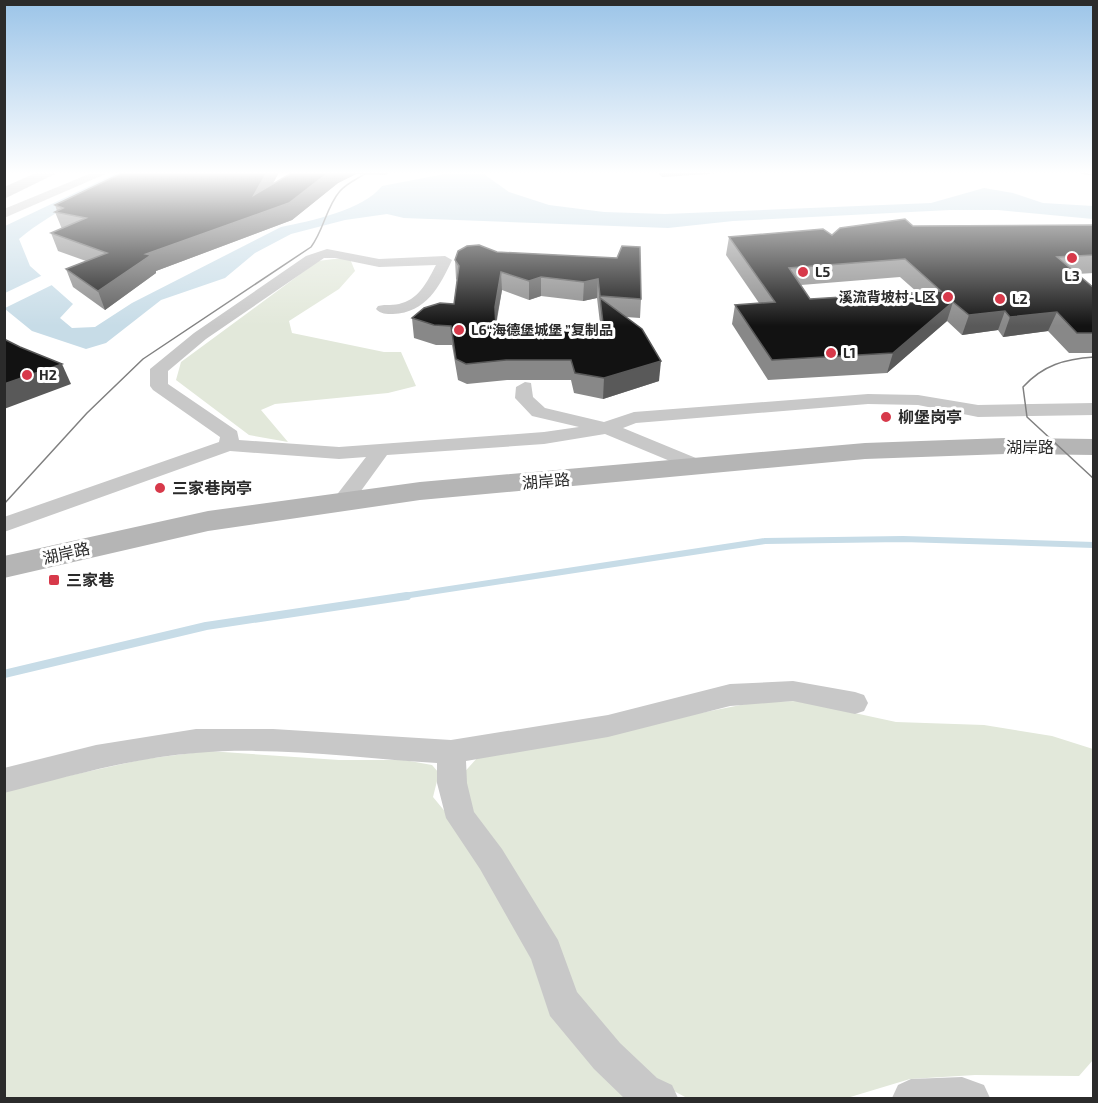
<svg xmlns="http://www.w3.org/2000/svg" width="1098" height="1103" font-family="'Exo 2','Noto Sans SC',sans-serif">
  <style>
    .green { fill: #e2e8da }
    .water { fill: #c7dce7 }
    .pier { fill: #fff }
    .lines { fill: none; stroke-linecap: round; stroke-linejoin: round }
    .stream-far1 { stroke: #c7dce7; stroke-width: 6 }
    .stream { stroke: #c7dce7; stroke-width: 8 }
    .street { fill: #c8c8c8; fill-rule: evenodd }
    .secondary { fill: #b5b5b5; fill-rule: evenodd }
    .tram { stroke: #808080; stroke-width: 1.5 }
    .wall { fill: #888; fill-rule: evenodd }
    .shaded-wall { fill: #595959 }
    .building { fill: #121212; stroke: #595959; stroke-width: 1.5; fill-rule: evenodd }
    .poi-dot { fill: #d7394a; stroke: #fff; stroke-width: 2 }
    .labels { text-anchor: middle; stroke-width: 6; stroke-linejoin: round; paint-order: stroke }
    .far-poi-label { font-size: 14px; font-weight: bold; fill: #2b2b2b; stroke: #fff; text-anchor: start }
    .poi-label { font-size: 16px; font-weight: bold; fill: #2b2b2b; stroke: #fff; text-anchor: start }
    .street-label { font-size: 16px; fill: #2b2b2b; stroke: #fff }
  </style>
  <rect width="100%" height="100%" fill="#fff"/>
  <g class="green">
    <polygon points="334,259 350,259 355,271 339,289 289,321 292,333 384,352 401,352 416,386 388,393 275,404 261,410 288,442 249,435 176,380 181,362 318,261"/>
    <polygon points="799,701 896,722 984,725 1052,736 1093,749 1093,1060 1079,1076 975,1075 910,1079 847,1098 687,1098 640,1073 578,1008 475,818 460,777 478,757 756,702"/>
    <polygon points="208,751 339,760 404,760 432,765 439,773 433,797 475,848 544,984 614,1084 634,1098 5,1098 4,790 145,759"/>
  </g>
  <path class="water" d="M119 172H139C97 192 55 209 19 239L30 266 73 304 60 318 72 328 95 327 132 303 281 227C311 221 363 210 382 186L455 172H481L509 192 549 205 604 212 665 214 931 203 984 188 1013 193 1043 203 1093 206V219L998 210H950L733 221 668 228 404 218 387 214 345 220 291 234 255 253 225 278 161 300 106 343 86 349 32 331 5 309V226Z"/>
  <polygon class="pier" points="45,274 56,283 5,308 5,293"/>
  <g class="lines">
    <polyline class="stream-far1" points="397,597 765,541 903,539 1094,545"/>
    <polyline class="stream" points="4,674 206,626 407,596"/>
    <g class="street">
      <polygon points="94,172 110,172 4,218 4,209"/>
      <path d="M327 249 379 259 445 256 452 260C440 286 426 313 393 314 386 314 381 314 376 309L378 306C386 304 394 306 402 303 420 298 428 280 436 265L379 267 335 258H324L206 339 168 371V384L237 431 239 440 339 447 544 432 579 427 532 416 515 398 516 387 525 382 531 383 533 397 545 408 604 422 634 412 868 394 918 395 978 405 1094 403V415L978 417 918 405 868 404 636 423 623 428 708 463 711 467 708 471H694L605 434 544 444 387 455 350 506H336L332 501 366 457 339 459 230 451 4 532V517L219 442 220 437 153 390 150 386V369L194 333 306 256Z"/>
      <path d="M793 681 855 692 864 695 868 703 864 711 855 714 793 701 730 706 608 737 466 761 467 783 474 812 502 849 558 940 577 992 620 1043 657 1078 672 1085 678 1098H624L594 1069 550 1016 531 959 480 869 446 818 437 783V763C358 758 275 746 196 753 131 758 67 777 4 793V768L96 745 196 729H273L451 740 608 715 730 684Z"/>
      <polygon points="962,1077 984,1085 990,1098 892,1098 898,1085 911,1079"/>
    </g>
    <g class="secondary">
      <polygon points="38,172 59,172 4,199 4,187"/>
      <polygon points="1005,438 1094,439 1094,455 1005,454 865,459 420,500 208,531 4,578 4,556 208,511 420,482 865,443"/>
    </g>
    <g class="tram">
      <polyline points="611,172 634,172"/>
      <polyline points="1075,172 1094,175"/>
      <path d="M1094 357C1065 359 1043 365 1023 387L1027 417 1094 479"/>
      <path d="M4 504 87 413 143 359 311 247C324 230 326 207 340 191 347 183 359 178 368 172"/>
    </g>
  </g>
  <g class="wall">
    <polygon points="124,172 279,172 273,184 293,172 391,172 386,175 356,174 338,183 292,220 156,271 156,273 105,310 73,287 66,269 86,261 58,251 51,233 62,229 55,212 57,211 55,205"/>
    <polygon points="657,172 738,172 662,177"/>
    <path d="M1094 225V273L1077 274 1094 288V353H1069L1048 331 1003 337 998 330 962 335 947 321 887 373 768 380 732 324 735 305 759 303 726 255 729 237 832 235 913 226ZM900 277 917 292 810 299 801 285Z"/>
    <path d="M497 252 617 258 641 299 640 318 626 317 659 381 603 399 574 393 571 380H507L467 384 458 380 452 345H436L414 338 412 318 454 304 457 280 456 279 455 260ZM502 290 529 300 541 296 583 301 597 298 600 323 496 331V326Z"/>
  </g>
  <g class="shaded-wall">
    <polygon points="267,172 279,172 258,211 254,195"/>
    <polygon points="329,172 356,172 356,174 338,183 292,220 156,271 156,273 105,310 98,291 146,254"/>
    <polygon points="501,272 502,290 495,327 495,307"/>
    <polygon points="541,277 541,296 529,300 529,281"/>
    <polygon points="598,279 597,298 583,301 584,282"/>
    <polygon points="953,302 947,321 887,373 893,353"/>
    <polygon points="1005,311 998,330 962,335 969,315"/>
    <polygon points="1057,312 1048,331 1003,337 1010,317"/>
    <polygon points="661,361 659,381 603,399 604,378"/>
    <polygon points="62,364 71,384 4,409 4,384"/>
  </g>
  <g class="building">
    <polygon points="124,172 267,172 254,195 293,172 329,172 289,203 146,254 151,255 98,291 66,269 107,253 51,233 86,218 55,212 63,208 55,205"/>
    <path d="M905 219 913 226 1094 225V255L1057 257 1094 288V333H1077L1057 312 1010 317 1005 311 969 315 953 302 893 353 772 360 735 305 775 302 729 237 823 229 832 235 840 228ZM905 259 941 291 810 299 789 268Z"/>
    <polygon points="479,245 497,252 617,258 622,246 640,247 641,299 600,296 598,279 584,282 541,277 529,281 501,272 495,307 496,331 603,323 600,298 642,329 661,361 604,378 575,373 571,360 506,360 466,364 456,359 451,326 434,325 412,318 424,308 440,303 454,304 459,266 455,260 458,251 467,246"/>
    <polygon points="4,339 20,347 62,364 4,384"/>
  </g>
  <linearGradient id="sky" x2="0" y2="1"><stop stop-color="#9bc4e8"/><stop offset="0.53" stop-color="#fff"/><stop offset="1" stop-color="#fff" stop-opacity="0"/></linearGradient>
  <rect width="1098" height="326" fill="url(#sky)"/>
  <g class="poi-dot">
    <circle cx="1072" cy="258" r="6"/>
    <circle cx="803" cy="272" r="6"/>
    <circle cx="948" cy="297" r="6"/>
    <circle cx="1000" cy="299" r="6"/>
    <circle cx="459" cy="330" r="6"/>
    <circle cx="831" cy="353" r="6"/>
    <circle cx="27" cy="375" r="6"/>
    <circle cx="886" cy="417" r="6"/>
    <circle cx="160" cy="488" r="6"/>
    <rect x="48" y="574" width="12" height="12" rx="3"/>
  </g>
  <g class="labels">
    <g class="far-poi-label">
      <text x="815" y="277">L5</text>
      <text x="1072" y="281" text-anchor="middle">L3</text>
      <text x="936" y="302" text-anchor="end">溪流背坡村-L区</text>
      <text x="1012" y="304">L2</text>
      <text x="471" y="335">L6“海德堡城堡 ”复制品</text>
      <text x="843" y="358">L1</text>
      <text x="39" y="380">H2</text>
    </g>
    <g class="poi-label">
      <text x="898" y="423">柳堡岗亭</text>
      <text x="172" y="494">三家巷岗亭</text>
      <text x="66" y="586">三家巷</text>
    </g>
    <g class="street-label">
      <text x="1030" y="453">湖岸路</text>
      <text transform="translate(546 481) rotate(-5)" y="6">湖岸路</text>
      <text transform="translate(66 553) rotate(-13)" y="6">湖岸路</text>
    </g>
  </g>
  <rect width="1098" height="1103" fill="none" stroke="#2b2b2b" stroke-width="12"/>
</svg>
